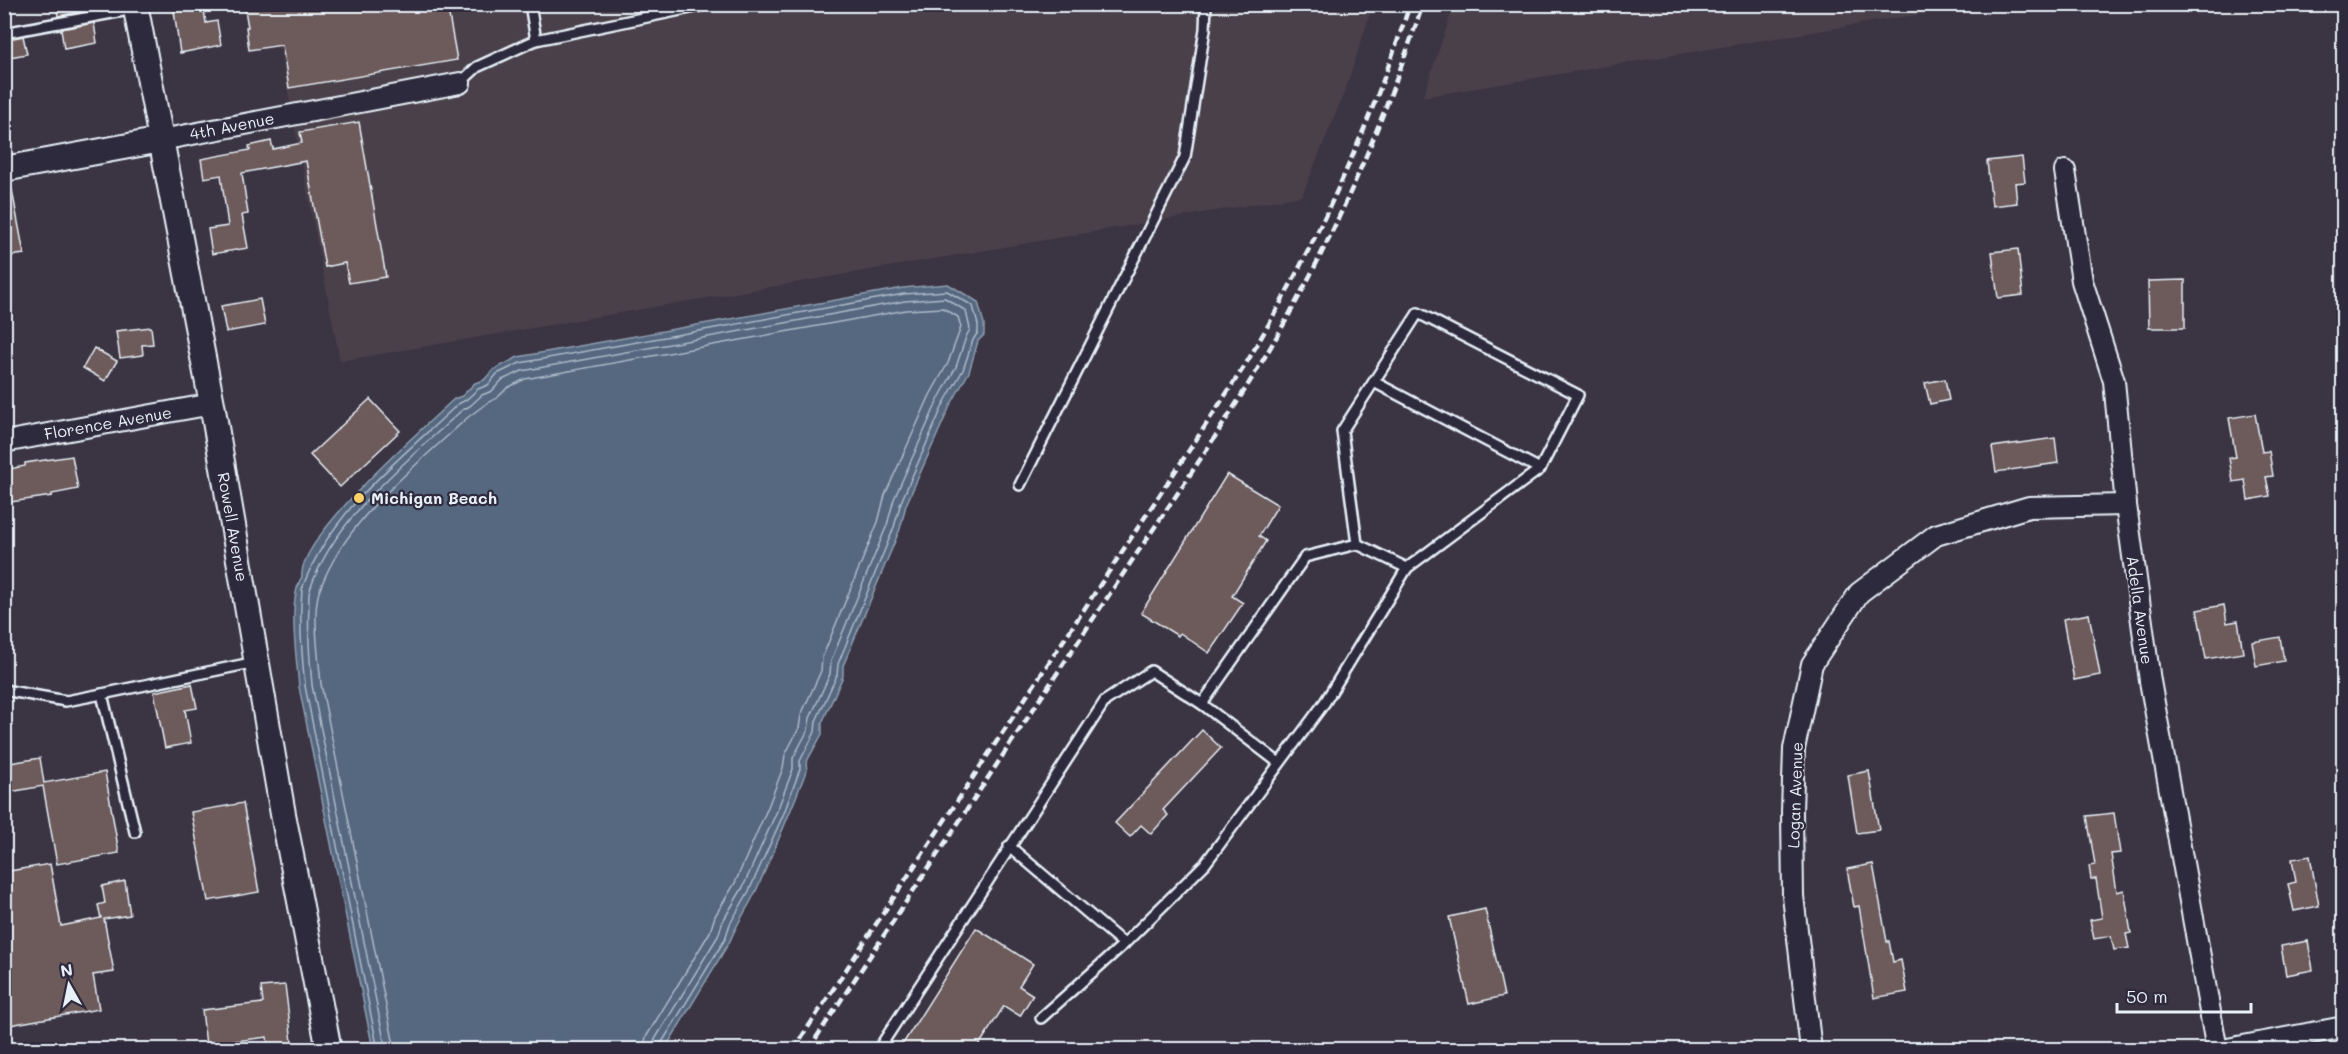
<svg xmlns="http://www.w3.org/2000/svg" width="2348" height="1054" font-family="Mali,sans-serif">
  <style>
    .built { fill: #4a3f4a }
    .water { fill: #546880; stroke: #8f9fb0; stroke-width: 1.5 }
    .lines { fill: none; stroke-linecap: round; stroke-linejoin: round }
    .shore { stroke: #adbac8; stroke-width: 1.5 }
    .building { fill: #6d5a5a; stroke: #e8f1f8; stroke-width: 1.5 }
    .service-casing { stroke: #e8f1f8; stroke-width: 14 }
    .minor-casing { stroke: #e8f1f8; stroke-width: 24 }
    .tertiary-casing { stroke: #e8f1f8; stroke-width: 28 }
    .service { stroke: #2f2a3d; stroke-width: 9 }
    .minor { stroke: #2f2a3d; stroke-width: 20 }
    .tertiary { stroke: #2f2a3d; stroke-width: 24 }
    .rail { stroke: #e8f1f8; stroke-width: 4.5; stroke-dasharray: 9 4.5; stroke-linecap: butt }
    .poi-dot { fill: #ffd166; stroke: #2f2a3d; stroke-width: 2 }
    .labels { text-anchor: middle; stroke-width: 4.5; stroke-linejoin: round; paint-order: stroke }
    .street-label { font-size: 16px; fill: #e8f1f8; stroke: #2f2a3d }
    .poi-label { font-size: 16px; font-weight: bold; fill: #e8f1f8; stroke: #2f2a3d; text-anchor: start }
  </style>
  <rect width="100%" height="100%" fill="#3b3443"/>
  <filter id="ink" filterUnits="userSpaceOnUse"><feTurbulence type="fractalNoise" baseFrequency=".0167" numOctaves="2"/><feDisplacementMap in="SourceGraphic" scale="12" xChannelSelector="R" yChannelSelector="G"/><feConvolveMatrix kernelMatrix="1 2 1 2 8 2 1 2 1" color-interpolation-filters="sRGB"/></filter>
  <g filter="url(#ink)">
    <g class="built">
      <polygon points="271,5 1373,5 1345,91 1302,196 340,361"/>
      <polygon points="1454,5 1454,4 1975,5 1423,97"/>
    </g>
    <path class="water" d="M948 284 978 302 984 324V335L978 341 969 372 950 406 906 505 900 529 843 666V676L822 723V734L806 763 807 769C791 811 774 851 756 891 748 908 737 923 730 941L665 1049H373L299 687C297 661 287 598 302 577 296 539 424 427 454 399L462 396 475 383 484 380 493 370 518 357 903 288Z"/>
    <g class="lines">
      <g class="shore">
        <path d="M378 1050 305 686C302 659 300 632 301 604 302 599 301 591 303 586 331 511 400 459 458 404L466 400 478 389 488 385 497 374 520 363 904 294 947 291 973 306 978 325V332L973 340 963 370 944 403 901 502 894 527 838 664 837 675 816 721 815 732 800 761V769L784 813 749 891 730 924 725 939 661 1044 660 1050"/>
        <path d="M386 1050 312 685C310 659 307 634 309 608 309 602 308 595 310 590 333 518 408 461 462 410L470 406 482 395 492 391 502 380 522 371 905 301 945 298 966 311 970 329 966 337 956 367 938 400 894 499 887 525 831 661 830 674 810 718 808 730 793 758V769L777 811 743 887 723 921 718 936 654 1041 653 1050"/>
        <path d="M395 1050 321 684C319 661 312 613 319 592 344 520 413 469 467 418L487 403 497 398 507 388 525 379 906 310 943 308 958 317 961 327 948 363 930 395 885 495 878 522 822 658 821 671 801 715 799 728 785 755 783 768 768 807 735 883 715 916 710 932 646 1037 643 1050"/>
      </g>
    </g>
    <g class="building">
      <polygon points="56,4 89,4 90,10 58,16"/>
      <polygon points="173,4 203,4 206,23 217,21 221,45 180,53"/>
      <polygon points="244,4 447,4 457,60 289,88 282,45 249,50 246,27 248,27"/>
      <polygon points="94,23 97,43 64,49 61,29"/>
      <polygon points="23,36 27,54 4,58 4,40"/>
      <polygon points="359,122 386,277 349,283 345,263 325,267 306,161 242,173 248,214 242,215 248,248 212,254 208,229 228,226 221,175 204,178 201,159 250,150 249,146 271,141 273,149 302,143 300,132"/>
      <polygon points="2022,157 2025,182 2015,183 2017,203 1992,206 1987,161"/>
      <polygon points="12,190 24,254 4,257 4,191"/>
      <polygon points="2018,249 2023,295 1998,298 1992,252"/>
      <polygon points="2185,280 2185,328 2149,328 2148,281"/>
      <polygon points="260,299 265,325 226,332 221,306"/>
      <polygon points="151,327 153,344 142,345 143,355 120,358 116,331"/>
      <polygon points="94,348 117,361 105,381 83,368"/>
      <polygon points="1945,379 1949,400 1930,404 1925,383"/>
      <polygon points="370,399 400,431 340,487 310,455"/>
      <polygon points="2255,414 2262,452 2269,451 2273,476 2266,477 2270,496 2248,500 2245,480 2233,482 2229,458 2236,457 2229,418"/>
      <polygon points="2055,438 2058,463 1996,472 1992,447"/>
      <polygon points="72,456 78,489 52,494 52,496 4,503 4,470 25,466 25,463"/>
      <polygon points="1227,474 1278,505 1259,536 1266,541 1232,596 1243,603 1209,653 1180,633 1178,636 1141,613"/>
      <polygon points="2224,605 2227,623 2238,621 2243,653 2206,659 2197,610"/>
      <polygon points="2089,614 2100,675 2074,680 2063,619"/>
      <polygon points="2280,637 2284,661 2256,666 2252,642"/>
      <polygon points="192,684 197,708 185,710 191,743 165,748 154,692"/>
      <polygon points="1202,730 1221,748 1163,810 1168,815 1151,834 1141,825 1130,837 1115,823"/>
      <polygon points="40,758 44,783 105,772 119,853 57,864 43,786 4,793 4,764"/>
      <polygon points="1869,771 1879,830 1857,833 1848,775"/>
      <polygon points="243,803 259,892 208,901 191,812"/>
      <polygon points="2114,813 2120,853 2111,854 2117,892 2124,890 2131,933 2126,934 2129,948 2114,950 2111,936 2094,939 2090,920 2102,918 2096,879 2091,879 2089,866 2095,865 2087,816"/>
      <polygon points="2310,856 2319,906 2294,911 2288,884 2296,882 2292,859"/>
      <polygon points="50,864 61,926 101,918 98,905 105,903 102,886 125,881 130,915 104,919 114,972 93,975 99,1009 4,1026 4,872"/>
      <polygon points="1873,864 1887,942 1889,941 1893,962 1901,960 1907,992 1874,998 1859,906 1854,907 1847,869"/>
      <polygon points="1485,909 1504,996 1469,1004 1449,917"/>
      <polygon points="976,928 1033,964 1019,986 1033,995 1020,1016 1004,1006 976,1050 899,1050"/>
      <polygon points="2308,941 2313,970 2286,975 2281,946"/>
      <polygon points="285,985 293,1050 269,1050 267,1037 206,1045 202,1010 263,1003 261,987"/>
    </g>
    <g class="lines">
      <defs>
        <g id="service">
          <polyline points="4,33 134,9"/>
          <polyline points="536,40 710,4"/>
          <polyline points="460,83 477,67 536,40 530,4"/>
          <polyline points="1020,485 1185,157 1205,29 1206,4"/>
          <polyline points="1357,544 1342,431 1418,313 1578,395 1540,469 1374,382"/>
          <polyline points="1407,568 1540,469"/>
          <polyline points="4,690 66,701 102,694"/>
          <polyline points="1202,704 1279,763"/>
          <polyline points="135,832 102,694 256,662"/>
          <polyline points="1009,846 1124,944"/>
          <polyline points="878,1050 1105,701 1151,671 1202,704 1305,557 1357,544 1407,568 1325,702 1205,864 1124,944 1041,1018"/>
        </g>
        <g id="minor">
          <polyline points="161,140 460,83"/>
          <polyline points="2065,171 2082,281 2114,381 2126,505 2150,681 2217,1050"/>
          <polyline points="4,442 212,404"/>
          <polyline points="1811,1050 1793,896 1792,812 1794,749 1812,664 1859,593 1936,535 2029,507 2126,505"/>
          <polyline points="2222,1050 2344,1027"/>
        </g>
        <g id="tertiary">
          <polyline points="135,4 212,404 283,814 329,1050"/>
          <polyline points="4,169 161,140"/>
        </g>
      </defs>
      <use href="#service" class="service-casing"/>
      <use href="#minor" class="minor-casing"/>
      <use href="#tertiary" class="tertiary-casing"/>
      <use href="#service" class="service"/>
      <use href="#minor" class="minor"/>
      <use href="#tertiary" class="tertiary"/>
      <g class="rail">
        <path d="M793 1050 1244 367C1314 249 1367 135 1410 4"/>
        <path d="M808 1050C904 905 999 761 1095 616 1161 516 1232 418 1290 313 1345 214 1387 111 1423 4"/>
      </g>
    </g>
  </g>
  <circle class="poi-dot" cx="359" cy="498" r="6"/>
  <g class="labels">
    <g class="street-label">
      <text transform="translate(232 126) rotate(-11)" y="6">4th Avenue</text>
      <text transform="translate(108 423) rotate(-10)" y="6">Florence Avenue</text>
      <text transform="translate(233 527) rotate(80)" y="6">Rowell Avenue</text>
      <text transform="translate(2140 610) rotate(82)" y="6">Adella Avenue</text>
      <text transform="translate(1795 795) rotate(-88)" y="6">Logan Avenue</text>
    </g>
    <g class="poi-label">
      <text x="371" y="504">Michigan Beach</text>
    </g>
  </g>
  <rect width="2348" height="1054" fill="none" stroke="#2f2a3d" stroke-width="24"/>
  <rect x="12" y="12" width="2324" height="1030" fill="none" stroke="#e8f1f8" stroke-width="2" filter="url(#ink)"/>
  <g transform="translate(69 985) rotate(351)" stroke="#2f2a3d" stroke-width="4.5" paint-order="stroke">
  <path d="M0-4.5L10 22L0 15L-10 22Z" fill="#e8f1f8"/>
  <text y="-9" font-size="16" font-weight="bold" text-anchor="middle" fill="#e8f1f8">N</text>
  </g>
  <path d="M2117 1003v9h134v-9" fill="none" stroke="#e8f1f8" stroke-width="3"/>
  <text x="2126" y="1003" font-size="18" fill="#e8f1f8" stroke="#2f2a3d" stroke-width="4.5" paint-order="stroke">50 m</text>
</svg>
